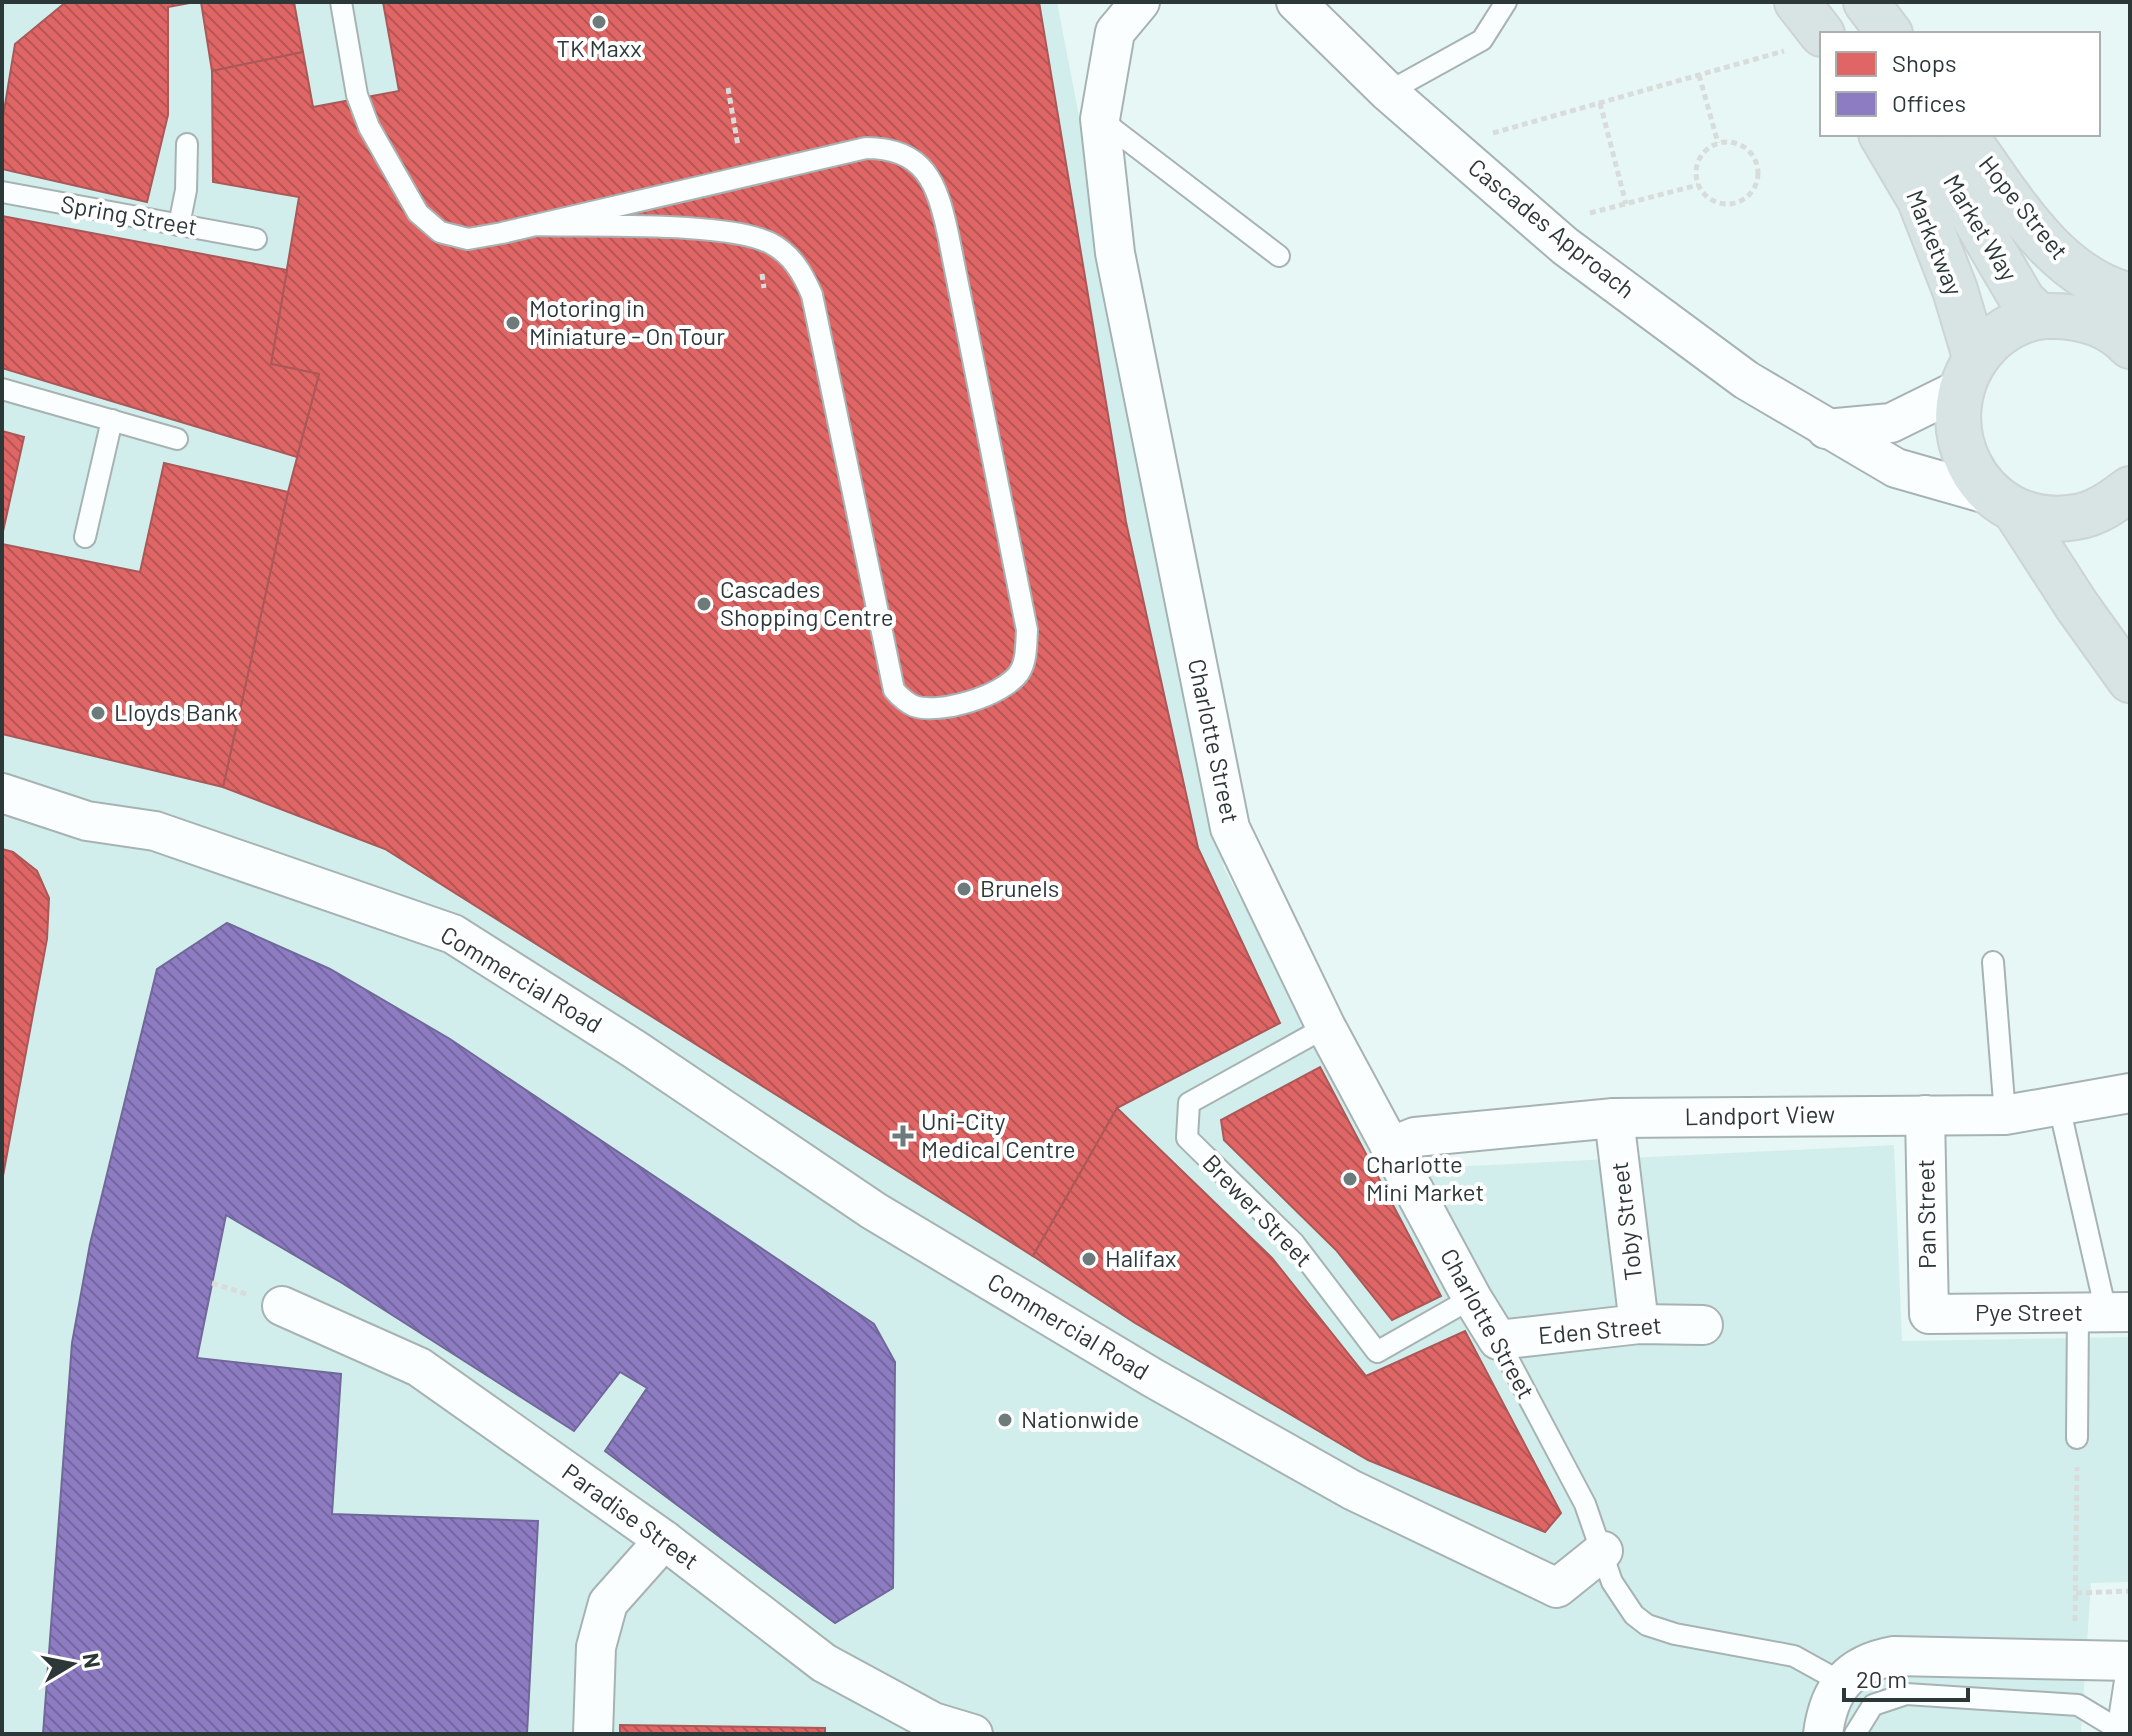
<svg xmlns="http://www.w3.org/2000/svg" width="2132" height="1736" font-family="Barlow,sans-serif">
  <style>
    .built { fill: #d2eeec }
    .shops { fill: url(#shops-back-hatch); stroke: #aa5858; stroke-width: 2 }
    .offices { fill: url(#offices-back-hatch); stroke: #716899; stroke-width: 2 }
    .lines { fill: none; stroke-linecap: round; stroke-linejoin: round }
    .lane-casing { stroke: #a7b3b3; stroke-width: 24 }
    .street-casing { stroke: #a7b3b3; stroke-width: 42 }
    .primary-casing { stroke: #ccd4d4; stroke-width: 48 }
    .path { stroke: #d8dddc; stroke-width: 5; stroke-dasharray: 6 4; stroke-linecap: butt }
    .lane { stroke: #fbfefe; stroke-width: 20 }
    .street { stroke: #fbfefe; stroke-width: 38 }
    .primary { stroke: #d8e3e3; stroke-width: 44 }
    .poi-dot { fill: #6d7b7a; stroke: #fff; stroke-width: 3 }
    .labels { text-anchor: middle; stroke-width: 8; stroke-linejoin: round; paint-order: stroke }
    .poi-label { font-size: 24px; fill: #2c3837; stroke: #fff; text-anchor: start }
    .street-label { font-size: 24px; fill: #2c3837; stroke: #fff }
  </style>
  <defs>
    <pattern id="shops-back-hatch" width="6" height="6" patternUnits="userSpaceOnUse" patternTransform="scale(2)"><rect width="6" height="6" fill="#e06666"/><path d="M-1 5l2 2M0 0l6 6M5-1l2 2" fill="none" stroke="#b65555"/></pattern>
    <pattern id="offices-back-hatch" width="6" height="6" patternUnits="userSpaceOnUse" patternTransform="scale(2)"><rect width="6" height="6" fill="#8e7cc3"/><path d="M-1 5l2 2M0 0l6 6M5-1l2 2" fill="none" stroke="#74679f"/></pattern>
  </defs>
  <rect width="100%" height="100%" fill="#e7f7f6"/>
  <polygon class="built" points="2,2 1057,2 1224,868 1387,1170 1894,1145 1902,1341 2130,1337 2130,1582 2091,1583 2081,1734 2,1734"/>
  <g class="shops">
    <polygon points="66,2 195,2 168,7 168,115 147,202 2,169 2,123 15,44"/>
    <polygon points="201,2 294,2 303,52 212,71"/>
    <polygon points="383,2 1039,2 1126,522 1198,848 1280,1023 1117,1108 1033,1256 385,849 223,787 288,492 319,374 271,364 299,197 213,182 212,71 303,52 313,107 399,91"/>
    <polygon points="2,216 287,270 271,364 319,374 297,457 2,368"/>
    <polygon points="2,431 24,437 2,536"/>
    <polygon points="164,463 288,492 223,787 2,734 2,544 140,572"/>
    <polygon points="2,849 13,852 37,871 49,898 47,939 2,1181"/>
    <polygon points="1320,1067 1441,1296 1392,1320 1336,1250 1224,1140 1221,1120"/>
    <polygon points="1117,1108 1272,1258 1366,1376 1465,1331 1561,1513 1545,1532 1368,1460 1135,1323 1033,1256"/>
    <polygon points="620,1725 825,1728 825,1734 620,1734"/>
  </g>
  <polygon class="offices" points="227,923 330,969 450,1039 874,1324 895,1362 893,1588 835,1623 605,1451 647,1388 620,1372 574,1431 342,1283 226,1215 197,1358 341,1374 332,1514 538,1521 527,1734 43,1734 72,1343 90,1244 157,969"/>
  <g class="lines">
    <defs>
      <g id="lane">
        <path d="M341 2 357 95 369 127 418 213 440 232 468 239 502 233 866 148C925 148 937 183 948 234L1027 630C1026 645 1027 661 1019 673 1003 696 939 715 914 706 905 702 900 697 894 690L812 295C803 274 792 254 770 243 726 221 590 227 535 225"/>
        <polyline points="1388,92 1482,40 1506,2"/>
        <polyline points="1100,119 1279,256"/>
        <polyline points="2,192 256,239"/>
        <polyline points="179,225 186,190 187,144"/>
        <polyline points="2,389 177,439"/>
        <polyline points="85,537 112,420"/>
        <polyline points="1993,962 2005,1115"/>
        <polyline points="1326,1027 1189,1103 1187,1138 1294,1243 1377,1352 1472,1298"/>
        <polyline points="2059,1106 2106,1312"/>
        <polyline points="1498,1340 1585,1504 1612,1582 1634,1615 1647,1625 1675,1634 1794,1656 1841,1682"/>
        <polyline points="2077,1438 2078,1313"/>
        <polyline points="2118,1726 2128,1661"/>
        <polyline points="1855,1734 1873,1705 1906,1694 2078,1705 2126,1734"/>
      </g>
      <g id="street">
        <polyline points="1140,2 1115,32 1100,119 1115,253 1230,828 1326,1027 1472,1298 1498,1340 1639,1324 1703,1325"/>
        <polyline points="1296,2 1388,92 1565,246 1746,380 1896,468 1994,496"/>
        <polyline points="1826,429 1891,423 1960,389"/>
        <polyline points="2,793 87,821 155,831 453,934 634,1049 874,1211 1153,1378 1352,1490 1557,1588 1603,1551"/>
        <polyline points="1925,1115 1929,1314 2130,1312"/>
        <polyline points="1614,1118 1639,1324"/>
        <polyline points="1390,1147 1415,1137 1614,1118 2005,1115 2130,1093"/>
        <polyline points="282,1306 419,1367 664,1540 824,1663 933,1722 973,1734"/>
        <polyline points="593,1734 596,1647 608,1603 664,1540"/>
        <path d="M1823 1734C1829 1688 1849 1664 1894 1656L2130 1661"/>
      </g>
      <g id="primary">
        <polyline points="1797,2 1822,34"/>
        <polyline points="1866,2 1890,34"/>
        <polyline points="1881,134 1920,200 1955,290 1975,357"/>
        <polyline points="1930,134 1942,163 2023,301 2039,316"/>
        <path d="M1964 134C2009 195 2052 276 2130 296"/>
        <path d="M2130 346C2108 322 2077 315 2046 316 2025 317 2002 329 1987 345 1921 416 1976 534 2076 517 2097 514 2114 501 2130 489"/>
        <polyline points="2015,510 2077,606 2130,680"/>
      </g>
    </defs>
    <use href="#lane" class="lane-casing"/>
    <use href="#street" class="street-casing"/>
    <use href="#primary" class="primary-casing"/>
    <g class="path">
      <polyline points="1699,75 1718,143"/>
      <polyline points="728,88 738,146"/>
      <polyline points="1600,103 1626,204"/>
      <polyline points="1493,133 1784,51"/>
      <circle cx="1727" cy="173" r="31"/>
      <polyline points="1590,213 1698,185"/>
      <polyline points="762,274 764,288"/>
      <polyline points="212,1283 246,1294"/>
      <polyline points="2076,1593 2130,1591"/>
      <polyline points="2075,1621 2077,1467"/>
    </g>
    <use href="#lane" class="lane"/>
    <use href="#street" class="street"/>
    <use href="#primary" class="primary"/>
  </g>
  <g class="poi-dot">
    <circle cx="599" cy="22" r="8"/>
    <circle cx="513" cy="323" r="8"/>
    <circle cx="704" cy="604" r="8"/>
    <circle cx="98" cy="713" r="8"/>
    <circle cx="964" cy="889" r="8"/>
    <path d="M899 1124h8v8h8v8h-8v8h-8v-8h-8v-8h8z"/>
    <circle cx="1350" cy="1179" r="8"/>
    <circle cx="1089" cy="1259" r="8"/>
    <circle cx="1005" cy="1420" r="8"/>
  </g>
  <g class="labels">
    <g class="poi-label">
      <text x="599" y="57" text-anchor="middle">TK Maxx</text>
      <text x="529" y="317">Motoring in<tspan x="529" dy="28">Miniature - On Tour</tspan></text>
      <text x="720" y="598">Cascades<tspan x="720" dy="28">Shopping Centre</tspan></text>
      <text x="114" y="721">Lloyds Bank</text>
      <text x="980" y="897">Brunels</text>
      <text x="921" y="1130">Uni-City<tspan x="921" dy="28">Medical Centre</tspan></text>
      <text x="1366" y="1173">Charlotte<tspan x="1366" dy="28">Mini Market</tspan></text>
      <text x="1105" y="1267">Halifax</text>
      <text x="1021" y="1428">Nationwide</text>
    </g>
    <g class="street-label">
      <text transform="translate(2023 208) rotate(51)" y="8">Hope Street</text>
      <text transform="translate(129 216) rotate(10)" y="8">Spring Street</text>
      <text transform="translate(1980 228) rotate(59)" y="8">Market Way</text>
      <text transform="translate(1551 229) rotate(39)" y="8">Cascades Approach</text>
      <text transform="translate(1934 243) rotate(68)" y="8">Marketway</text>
      <text transform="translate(1213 741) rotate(78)" y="8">Charlotte Street</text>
      <text transform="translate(521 980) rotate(31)" y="8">Commercial Road</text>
      <text transform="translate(1760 1116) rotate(-1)" y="8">Landport View</text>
      <text transform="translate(1257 1211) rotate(46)" y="8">Brewer Street</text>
      <text transform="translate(1927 1214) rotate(-91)" y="8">Pan Street</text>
      <text transform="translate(1627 1221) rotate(-97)" y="8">Toby Street</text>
      <text x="2029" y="1321">Pye Street</text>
      <text transform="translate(1487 1324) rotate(61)" y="8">Charlotte Street</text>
      <text transform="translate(1068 1327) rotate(31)" y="8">Commercial Road</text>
      <text transform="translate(1600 1331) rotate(-5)" y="8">Eden Street</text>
      <text transform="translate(630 1517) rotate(36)" y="8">Paradise Street</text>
    </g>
  </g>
  <rect width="2132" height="1736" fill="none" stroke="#2c3837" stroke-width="8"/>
  <rect x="1820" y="32" width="280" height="104" fill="#ffffff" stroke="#abafaf" stroke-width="2"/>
  <rect x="1836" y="52" width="40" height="24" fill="#e06666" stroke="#abafaf" stroke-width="2"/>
  <text x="1892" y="72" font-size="24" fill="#2c3837">Shops</text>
  <rect x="1836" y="92" width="40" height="24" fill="#8e7cc3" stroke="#abafaf" stroke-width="2"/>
  <text x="1892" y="112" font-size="24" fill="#2c3837">Offices</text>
  <g transform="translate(72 1664) rotate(80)" stroke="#ffffff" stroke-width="6" paint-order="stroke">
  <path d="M0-6L14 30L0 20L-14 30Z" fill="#2c3837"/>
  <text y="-12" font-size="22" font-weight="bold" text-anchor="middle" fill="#2c3837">N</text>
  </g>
  <path d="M1844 1688v12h124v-12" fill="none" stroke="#2c3837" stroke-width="4"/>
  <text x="1856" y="1688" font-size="24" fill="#2c3837" stroke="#ffffff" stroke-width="6" paint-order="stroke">20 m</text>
</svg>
